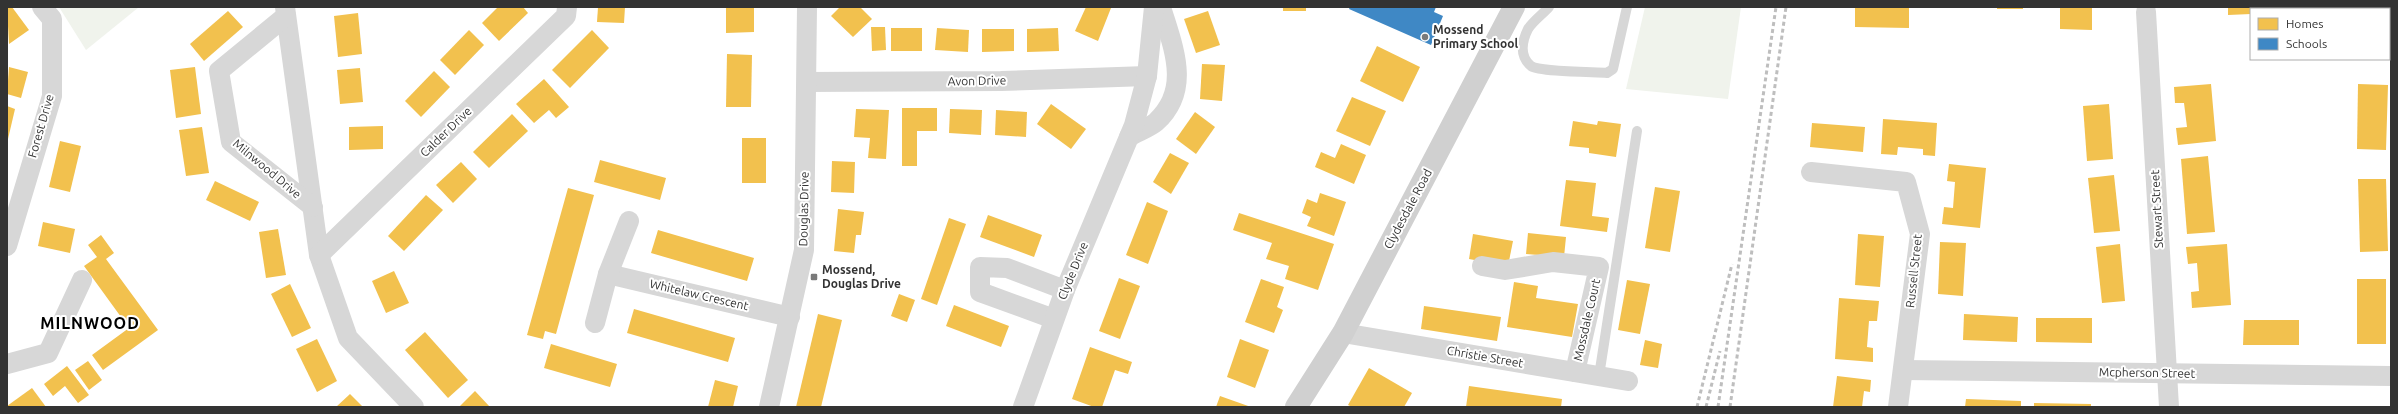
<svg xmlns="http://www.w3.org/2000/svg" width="2398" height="414" font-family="Ubuntu,sans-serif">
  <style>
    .green { fill: #f0f3ec }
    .homes { fill: #f2c14e }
    .schools { fill: #3f88c5 }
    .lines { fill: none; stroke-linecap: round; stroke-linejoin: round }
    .lane { stroke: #d7d7d7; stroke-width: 10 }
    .street { stroke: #d7d7d7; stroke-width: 20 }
    .secondary { stroke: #d0d0d0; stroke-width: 22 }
    .rail { stroke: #bebebe; stroke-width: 3; stroke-dasharray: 4 3; stroke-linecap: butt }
    .poi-dot { fill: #7a7a7a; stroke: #fff; stroke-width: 1.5 }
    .labels { text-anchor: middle; stroke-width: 4; stroke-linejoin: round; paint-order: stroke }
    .poi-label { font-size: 12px; font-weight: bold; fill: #333; stroke: #fff; text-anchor: start }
    .street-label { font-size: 12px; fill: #333; stroke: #fff }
    .district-label { font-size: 16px; font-weight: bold; letter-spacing: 1px; fill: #000; stroke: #fff }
  </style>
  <rect width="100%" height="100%" fill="#fff"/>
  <g class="green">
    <polygon points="59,7 139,7 86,50"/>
    <polygon points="1645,7 1741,7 1728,99 1626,89"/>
  </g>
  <g class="homes">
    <polygon points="7,7 12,7 29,30 9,44"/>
    <polygon points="498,7 523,7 528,13 499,41 482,23"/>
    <polygon points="598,7 625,7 624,23 597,22"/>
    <polygon points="754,7 754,32 726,33 726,7"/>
    <polygon points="840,7 860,7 872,19 853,37 831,16"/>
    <polygon points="1086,7 1111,8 1098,41 1075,31"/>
    <rect x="1283" y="7" width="23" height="4"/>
    <polygon points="1855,7 1909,7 1909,28 1855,27"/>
    <rect x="1997" y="7" width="26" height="2"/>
    <polygon points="2060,7 2092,7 2092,30 2060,29"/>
    <polygon points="2228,7 2257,7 2257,9 2251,9 2251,14 2228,15"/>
    <polygon points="2362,7 2391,7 2391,32 2389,32 2389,9 2362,9"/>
    <polygon points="228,11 243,27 204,61 190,44"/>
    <polygon points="1208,11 1220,45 1196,53 1184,19"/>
    <polygon points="358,13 362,54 338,57 334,16"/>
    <polygon points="871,27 885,27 886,50 872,51"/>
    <rect x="891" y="28" width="31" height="23"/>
    <polygon points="937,28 969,30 968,52 935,50"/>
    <polygon points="1058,28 1059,51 1027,52 1027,29"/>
    <polygon points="982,29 1014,29 1014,51 982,52"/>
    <polygon points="469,30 484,45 455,75 440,60"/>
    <polygon points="592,30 609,48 570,88 552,70"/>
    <polygon points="1377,46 1420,67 1403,102 1360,81"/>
    <polygon points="727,54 752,55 751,107 726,107"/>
    <polygon points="1202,64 1225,65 1222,101 1200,99"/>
    <polygon points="9,67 28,72 21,98 7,94"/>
    <polygon points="195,67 201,114 176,118 170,70"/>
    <polygon points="360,68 363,102 340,104 337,70"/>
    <polygon points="434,71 450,87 421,117 405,101"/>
    <polygon points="544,79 569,107 556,118 549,110 534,123 516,104"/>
    <polygon points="2211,84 2216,141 2178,145 2176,128 2187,127 2184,103 2175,103 2174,87"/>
    <polygon points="2358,84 2388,85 2386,150 2357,149"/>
    <polygon points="1352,97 1386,111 1370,146 1336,131"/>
    <polygon points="1051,104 1086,129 1071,149 1037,124"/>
    <polygon points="2109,104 2113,159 2087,161 2083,106"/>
    <polygon points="7,106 15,109 8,139 7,139"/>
    <polygon points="902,108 937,108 937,131 917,131 917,166 902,166"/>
    <polygon points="856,109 889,110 886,159 868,158 870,138 854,137"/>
    <polygon points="950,109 982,110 981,135 949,133"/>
    <polygon points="996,110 1027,112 1026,137 995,135"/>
    <polygon points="1195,112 1215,127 1196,154 1176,139"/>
    <polygon points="512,114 528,131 489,168 473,152"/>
    <polygon points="1883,119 1937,123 1935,156 1923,155 1923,149 1898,147 1897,155 1881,154"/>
    <polygon points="1573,121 1597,125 1598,121 1621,124 1616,157 1589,153 1589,148 1569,146"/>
    <polygon points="1812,123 1865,127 1863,152 1810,147"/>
    <polygon points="383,126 383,149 349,150 349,127"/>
    <polygon points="202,127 209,173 186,176 179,130"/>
    <rect x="742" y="138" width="24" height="45"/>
    <polygon points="60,141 81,146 70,192 49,187"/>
    <polygon points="1341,144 1366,155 1354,184 1315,167 1321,152 1335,158"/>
    <polygon points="1170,153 1189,163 1171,194 1153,182"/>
    <polygon points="2208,156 2215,232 2187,234 2181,159"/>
    <polygon points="600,160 666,178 660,200 594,182"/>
    <polygon points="832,161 855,162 854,193 831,192"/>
    <polygon points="461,162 477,179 453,203 436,185"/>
    <polygon points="1949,164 1986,168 1980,228 1942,224 1944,207 1953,208 1955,182 1947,181"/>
    <polygon points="2114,175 2120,231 2094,233 2088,178"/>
    <polygon points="2358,179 2386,179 2388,251 2360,252"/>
    <polygon points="1566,180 1596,183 1592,216 1609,218 1607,232 1560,226"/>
    <polygon points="215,181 259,202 250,221 206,200"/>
    <polygon points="1655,187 1680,191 1670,252 1645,248"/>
    <polygon points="568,188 594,195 556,334 545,331 543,339 527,335"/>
    <polygon points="1320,193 1346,202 1334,236 1307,226 1311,217 1302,213 1307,199 1317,203"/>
    <polygon points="426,195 443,210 404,251 388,236"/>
    <polygon points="1147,202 1168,211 1148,264 1126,255"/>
    <polygon points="838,209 864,212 861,235 856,235 854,253 834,251"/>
    <polygon points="1239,213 1334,244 1318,290 1285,279 1289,266 1266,259 1272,243 1233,230"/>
    <polygon points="988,215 1042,235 1034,257 980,237"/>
    <polygon points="949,218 966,224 937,305 921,299"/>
    <polygon points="43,222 75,229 70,253 38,246"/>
    <polygon points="278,229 286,275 266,278 259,232"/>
    <polygon points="658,230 754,258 747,281 651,253"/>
    <polygon points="1528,233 1566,237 1564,257 1526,254"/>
    <polygon points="1473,234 1513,241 1508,266 1469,259"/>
    <polygon points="1858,234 1884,236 1880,287 1855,285"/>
    <polygon points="101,235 114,253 106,259 158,330 103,370 92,355 129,328 84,266 97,257 88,245"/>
    <polygon points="1940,242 1966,243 1963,296 1938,294"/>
    <polygon points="2120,244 2125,301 2102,303 2096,247"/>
    <polygon points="2227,244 2231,305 2192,308 2191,292 2199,291 2197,263 2188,264 2186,247"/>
    <polygon points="394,271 409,303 386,313 372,281"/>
    <polygon points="1119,278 1140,286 1120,339 1099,331"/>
    <polygon points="1261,279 1284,287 1277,307 1283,310 1274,333 1245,322"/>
    <rect x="2357" y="279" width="29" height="65"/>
    <polygon points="1627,280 1650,284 1640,334 1618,330"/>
    <polygon points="1514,282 1538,286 1536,298 1578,304 1572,337 1507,327"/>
    <polygon points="290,284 311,328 292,337 271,294"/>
    <polygon points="899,294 915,300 907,322 891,316"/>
    <polygon points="1839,298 1879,301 1877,321 1869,321 1867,347 1873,348 1873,362 1835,359"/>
    <polygon points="954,305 1009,326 1001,347 946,326"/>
    <polygon points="1424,306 1501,317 1497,341 1421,329"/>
    <polygon points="634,309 735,338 728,362 627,333"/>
    <polygon points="818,314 842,320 821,407 796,407"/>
    <polygon points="1964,314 2018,317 2017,342 1963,340"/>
    <polygon points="2036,318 2092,318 2092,343 2036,342"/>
    <polygon points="2244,320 2299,320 2299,345 2243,345"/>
    <polygon points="425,332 468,380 448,398 405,350"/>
    <polygon points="317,339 337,381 317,392 296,349"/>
    <polygon points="1240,339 1269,350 1255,388 1227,377"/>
    <polygon points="1645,340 1662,344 1658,368 1640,365"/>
    <polygon points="551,344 617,364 610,387 544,368"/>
    <polygon points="1090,347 1132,362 1128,374 1115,370 1102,407 1094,407 1072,399"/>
    <polygon points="88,361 102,380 89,390 75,370"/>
    <polygon points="67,366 89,395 78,403 65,386 53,396 44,384"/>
    <polygon points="1369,368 1412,393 1404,407 1352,407 1348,405"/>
    <polygon points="1837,376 1871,380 1870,392 1864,391 1862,407 1833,407"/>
    <polygon points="715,380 738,386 733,407 708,407"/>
    <polygon points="1469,386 1562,399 1561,407 1466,407"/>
    <polygon points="32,388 46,407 7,407 7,406"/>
    <polygon points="475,391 490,407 459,407"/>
    <polygon points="350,394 363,407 336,407"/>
    <polygon points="1220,396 1251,407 1216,407"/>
    <polygon points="1966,399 2021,401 2021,407 1965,407"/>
    <polygon points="2034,403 2091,404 2091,407 2034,407"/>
  </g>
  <polygon class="schools" points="1350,7 1436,7 1434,12 1443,16 1431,45 1349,9"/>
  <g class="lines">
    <g class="lane">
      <path d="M1549 7C1543 14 1533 21 1528 29 1522 41 1519 56 1531 66 1540 72 1594 72 1607 73L1613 69 1627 7"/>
      <polyline points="2324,7 2324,9"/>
      <polyline points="2389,43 2391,43"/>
      <polyline points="1599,376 1637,131"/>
    </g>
    <g class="street">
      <polyline points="285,7 319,255 348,338 414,407"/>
      <polyline points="2146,12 2169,407"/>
      <polyline points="286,16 219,71 231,142 313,207"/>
      <polyline points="807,82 1001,81 1147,76"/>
      <path d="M1129 137C1137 132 1149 128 1156 122 1192 89 1173 47 1161 7"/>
      <polyline points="1811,172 1906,182 1920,234 1898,407"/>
      <polyline points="7,246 52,96 52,19 42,7"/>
      <polyline points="319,255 566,16 567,7"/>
      <polyline points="1482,266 1505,270 1553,262 1599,267 1575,372"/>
      <polyline points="608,274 790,317"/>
      <polyline points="1054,319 980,292 980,267 1007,268 1065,290"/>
      <polyline points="595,323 608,274 629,221"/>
      <polyline points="1343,333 1628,381"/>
      <polyline points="7,364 48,353 82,280"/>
      <polyline points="1903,370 2391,376"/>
      <polyline points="769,407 804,250 807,7"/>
      <polyline points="1023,407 1065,290 1134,125 1147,76 1154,7"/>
    </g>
    <polyline class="secondary" points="1296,407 1343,333 1514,7"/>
    <g class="rail">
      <polyline points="1697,407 1732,264"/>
      <polyline points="1706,407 1720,351"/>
      <polyline points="1718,407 1776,7"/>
      <polyline points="1730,407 1786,7"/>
    </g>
  </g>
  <g class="poi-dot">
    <circle cx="1425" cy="37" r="4"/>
    <rect x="810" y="273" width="8" height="8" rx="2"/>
  </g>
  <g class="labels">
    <g class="poi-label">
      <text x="1433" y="34">Mossend<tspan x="1433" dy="14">Primary School</tspan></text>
      <text x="822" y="274">Mossend,<tspan x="822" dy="14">Douglas Drive</tspan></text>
    </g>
    <g class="street-label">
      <text transform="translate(977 81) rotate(-1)" y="4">Avon Drive</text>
      <text transform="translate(41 126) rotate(-74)" y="4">Forest Drive</text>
      <text transform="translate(446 132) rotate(-44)" y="4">Calder Drive</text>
      <text transform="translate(267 169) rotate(40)" y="4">Milnwood Drive</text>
      <text transform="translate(804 209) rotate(-89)" y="4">Douglas Drive</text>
      <text transform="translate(1408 209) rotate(-62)" y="4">Clydesdale Road</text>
      <text transform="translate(2157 209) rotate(-93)" y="4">Stewart Street</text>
      <text transform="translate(1073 271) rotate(-68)" y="4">Clyde Drive</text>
      <text transform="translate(1914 271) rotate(-84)" y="4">Russell Street</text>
      <text transform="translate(699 295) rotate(13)" y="4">Whitelaw Crescent</text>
      <text transform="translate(1587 320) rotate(-77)" y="4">Mossdale Court</text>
      <text transform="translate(1485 357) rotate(10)" y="4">Christie Street</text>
      <text transform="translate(2147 373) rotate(1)" y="4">Mcpherson Street</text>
    </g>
    <g class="district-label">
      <text x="90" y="329">MILNWOOD</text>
    </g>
  </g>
  <rect width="2398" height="414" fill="none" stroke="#333333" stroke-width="16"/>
  <rect x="2250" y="8" width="140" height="52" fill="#ffffff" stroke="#adadad"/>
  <rect x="2258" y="18" width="20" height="12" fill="#f2c14e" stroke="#adadad"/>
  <text x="2286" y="28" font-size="12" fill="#333333">Homes</text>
  <rect x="2258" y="38" width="20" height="12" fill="#3f88c5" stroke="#adadad"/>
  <text x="2286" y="48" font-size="12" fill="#333333">Schools</text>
</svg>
